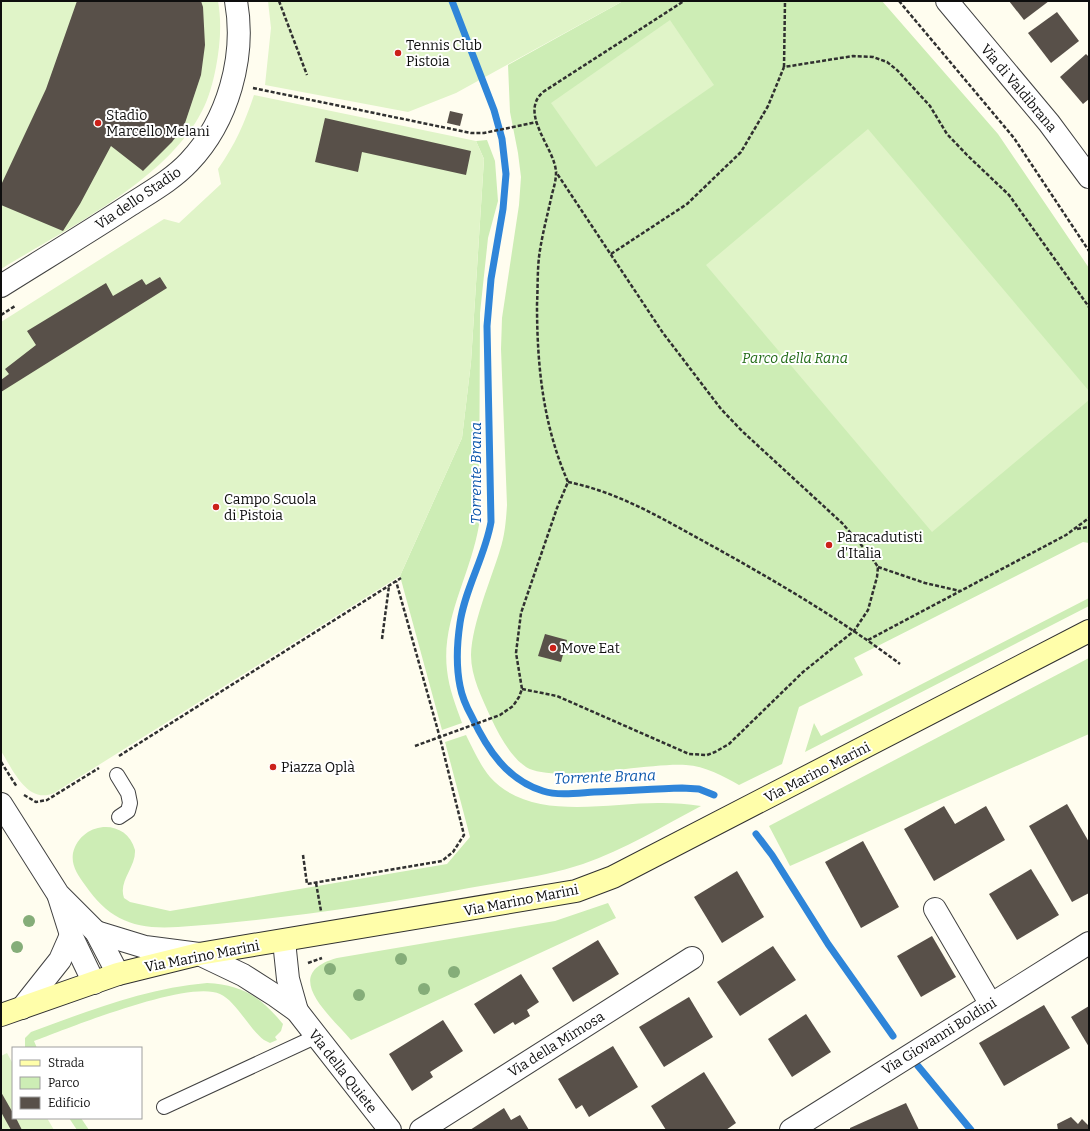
<svg xmlns="http://www.w3.org/2000/svg" width="1090" height="1131" font-family="Bitter,serif">
  <style>
    .green { fill: #cdedb5 }
    .pitch { fill: #e0f4c8 }
    .lines { fill: none; stroke-linecap: round; stroke-linejoin: round }
    .stream { stroke: #2f85d9; stroke-width: 7 }
    .building { fill: #585049 }
    .service-casing { stroke: #414141; stroke-width: 16 }
    .minor-casing { stroke: #414141; stroke-width: 24 }
    .tertiary-casing { stroke: #414141; stroke-width: 24 }
    .secondary-casing { stroke: #303030; stroke-width: 24 }
    .path { stroke: #303030; stroke-width: 2.5; stroke-dasharray: 4 2; stroke-linecap: butt }
    .service { stroke: #fff; stroke-width: 14 }
    .minor { stroke: #fff; stroke-width: 22 }
    .tertiary { stroke: #fff; stroke-width: 22 }
    .secondary { stroke: #fffeaa; stroke-width: 22 }
    .tree { fill: #85ad79 }
    .poi-dot { fill: #cb2119; stroke: #fff; stroke-width: 1.5 }
    .labels { text-anchor: middle; stroke-width: 4; stroke-linejoin: round; paint-order: stroke }
    .poi-label { font-size: 14px; fill: #0e0e0e; stroke: #fff; text-anchor: start }
    .street-label { font-size: 14px; fill: #0e0e0e; stroke: #fff }
    .park-label { font-size: 14px; font-style: italic; fill: #226c18; stroke: #fff }
    .water-label { font-size: 15px; font-style: italic; fill: #0c57ac; stroke: #fff }
  </style>
  <rect width="100%" height="100%" fill="#fffdef"/>
  <g class="green">
    <path d="M623 1H882L998 134 1089 268V543L1083 542 854 658 863 675 799 707 782 764 739 785C723 776 705 766 686 765 650 762 553 784 526 767 510 756 499 735 491 718 482 698 471 677 471 655 472 623 491 580 500 550 505 535 506 520 507 505L501 349 502 318 519 205 521 177 518 153 510 112 508 65Z"/>
    <path d="M487 140 495 161 498 201 488 238 480 313 479 525C471 574 441 620 447 670 449 689 456 706 462 723L442 730 400 576 462 438 471 362 484 159 476 141Z"/>
    <polygon points="1089,598 1089,606 805,752 814,723 821,736"/>
    <polygon points="1089,658 1089,734 790,866 769,826"/>
    <path d="M466 735C473 749 480 765 490 777 531 823 609 802 662 803 675 803 688 804 701 806 663 826 624 850 583 864 547 876 507 881 469 888 373 906 275 920 178 927 135 930 109 920 85 885 78 875 71 866 73 853 81 821 126 817 135 850 136 867 118 881 124 898L130 902 170 911 447 864 470 837 445 742Z"/>
    <path d="M608 903 616 918 351 1040C330 1015 279 974 337 958L555 921Z"/>
    <path d="M207 983C243 985 261 997 283 1024L281 1031 275 1037 277 1040 270 1043 264 1040C249 1029 236 1001 220 994 189 979 69 1028 34 1041L37 1048H25V1038L31 1032C88 1011 147 988 207 983Z"/>
    <polygon points="69,1118 81,1118 89,1130 77,1130"/>
  </g>
  <g class="pitch">
    <path d="M1 1H218C222 24 220 45 216 67 213 82 209 98 202 111 167 180 66 229 1 269Z"/>
    <polygon points="268,1 623,1 456,93 408,112 265,85 271,28"/>
    <polygon points="670,20 714,85 596,167 551,103"/>
    <path d="M254 95 476 141 484 159 471 362 462 438 400 576 54 793C27 805 12 768 1 751V322L164 219 179 223 221 184 218 169C235 145 245 122 254 95Z"/>
    <polygon points="868,129 1089,391 1089,400 932,532 706,265"/>
    <polygon points="7,1053 13,1064 13,1118 47,1118 54,1130 1,1130 1,1056"/>
  </g>
  <g class="lines">
    <g class="stream">
      <path d="M452 1 494 110 502 139 506 174 503 209 491 279 487 326 491 522C485 557 465 588 460 623 457 643 456 666 460 686 462 697 467 708 472 717 487 749 507 780 543 791 559 796 578 793 594 792 623 791 653 789 682 788L699 789 714 795"/>
      <polyline points="756,834 772,855 828,944 893,1036"/>
      <polyline points="918,1066 971,1130"/>
    </g>
  </g>
  <g class="building">
    <polygon points="77,1 201,1 203,7 205,45 201,75 184,126 172,142 143,171 111,146 80,204 63,231 1,205 1,185 46,89"/>
    <polygon points="1009,1 1049,1 1024,20"/>
    <polygon points="1057,12 1079,41 1051,63 1028,33"/>
    <polygon points="1086,54 1089,57 1089,99 1083,104 1060,77"/>
    <polygon points="450,111 463,114 460,126 447,123"/>
    <polygon points="325,118 471,151 466,175 362,152 358,172 315,162"/>
    <polygon points="160,277 167,288 1,392 1,380 9,374 5,369 36,345 27,331 106,283 113,296 142,279 146,285"/>
    <polygon points="545,634 567,640 561,662 538,656"/>
    <polygon points="1067,804 1089,842 1089,893 1072,902 1029,826"/>
    <polygon points="944,806 955,824 986,806 1005,840 934,881 904,829"/>
    <polygon points="863,841 899,907 861,928 825,862"/>
    <polygon points="1031,869 1059,915 1017,940 989,894"/>
    <polygon points="737,871 764,917 722,943 694,897"/>
    <polygon points="932,936 956,977 921,997 897,956"/>
    <polygon points="598,940 619,974 573,1002 552,968"/>
    <polygon points="773,946 796,980 740,1016 717,982"/>
    <polygon points="521,974 539,1002 527,1010 530,1016 515,1025 513,1022 494,1034 474,1004"/>
    <polygon points="689,997 713,1037 664,1067 639,1027"/>
    <polygon points="1044,1005 1070,1048 1004,1086 979,1043"/>
    <polygon points="1089,1006 1089,1047 1071,1017"/>
    <polygon points="806,1014 831,1052 792,1077 768,1039"/>
    <polygon points="443,1020 463,1051 430,1072 433,1077 412,1091 389,1054"/>
    <polygon points="613,1046 638,1087 589,1117 582,1105 576,1109 558,1079"/>
    <polygon points="704,1072 736,1123 726,1130 666,1130 651,1106"/>
    <polygon points="1,1092 13,1113 13,1118 16,1118 22,1130 11,1130 1,1112"/>
    <polygon points="906,1103 919,1130 850,1130 850,1128"/>
    <polygon points="504,1108 511,1120 520,1115 529,1130 470,1130"/>
    <polygon points="1071,1117 1078,1124 1082,1119 1089,1126 1089,1130 1058,1130 1057,1124"/>
  </g>
  <g class="lines">
    <defs>
      <g id="service">
        <polyline points="117,775 128,793 130,803 128,811 119,817"/>
        <polyline points="164,1107 315,1037"/>
      </g>
      <g id="minor">
        <path d="M1 286C44 259 87 233 130 205 150 192 172 180 189 162 228 121 246 57 236 1"/>
        <polyline points="1,804 58,894 96,932 118,974"/>
        <polyline points="59,897 71,935 94,983"/>
        <polyline points="935,909 990,1003"/>
        <polyline points="96,932 145,947 199,954 243,975 276,996 297,1011 390,1130"/>
        <polyline points="284,941 288,979 297,1011"/>
        <polyline points="22,1008 60,960 71,935"/>
        <polyline points="421,1130 692,958"/>
        <polyline points="791,1130 1089,943"/>
      </g>
      <polyline id="tertiary" points="947,1 1049,123 1089,177"/>
      <polyline id="secondary" points="1,1015 118,974 199,954 576,891 613,877 1089,631"/>
    </defs>
    <use href="#service" class="service-casing"/>
    <use href="#minor" class="minor-casing"/>
    <use href="#tertiary" class="tertiary-casing"/>
    <use href="#secondary" class="secondary-casing"/>
    <g class="path">
      <polyline points="279,1 307,75"/>
      <polyline points="899,1 1014,138 1089,251"/>
      <polyline points="784,67 785,1"/>
      <polyline points="253,88 471,133 484,133 537,122"/>
      <polyline points="611,254 687,204 741,152 768,106 784,67 853,56 873,57 887,62 897,70 930,106 947,134 967,155 1009,195 1089,307"/>
      <polyline points="1,315 15,306"/>
      <path d="M568 482C618 492 661 518 705 542 772 579 839 618 900 664"/>
      <polyline points="1077,529 1089,527"/>
      <polyline points="878,567 925,583 960,591"/>
      <polyline points="382,639 389,586"/>
      <polyline points="868,640 1066,535 1089,518"/>
      <polyline points="522,689 557,696 689,754 707,755 715,752 729,744 803,672 854,631 868,610 877,577 878,567 870,555 842,523 742,431 721,409 663,333 556,172"/>
      <path d="M415 746 500 715 513 706 519 697 522 689 516 653 521 613 557 508 568 482C543 425 537 366 537 304 538 287 537 268 540 250 543 231 548 213 552 194 554 187 556 180 556 173 556 149 518 114 543 92L684 1"/>
      <polyline points="119,756 401,578"/>
      <polyline points="1,762 17,787"/>
      <polyline points="24,795 36,802 47,800 99,768"/>
      <polyline points="303,855 307,884 442,861 453,852 464,835 440,738 396,581"/>
      <polyline points="316,883 321,911"/>
      <polyline points="308,963 322,958"/>
    </g>
    <use href="#service" class="service"/>
    <use href="#minor" class="minor"/>
    <use href="#tertiary" class="tertiary"/>
    <use href="#secondary" class="secondary"/>
  </g>
  <g class="tree">
    <circle cx="29" cy="921" r="6"/>
    <circle cx="17" cy="947" r="6"/>
    <circle cx="401" cy="959" r="6"/>
    <circle cx="330" cy="969" r="6"/>
    <circle cx="454" cy="972" r="6"/>
    <circle cx="424" cy="989" r="6"/>
    <circle cx="359" cy="995" r="6"/>
  </g>
  <g class="poi-dot">
    <circle cx="398" cy="53" r="4"/>
    <circle cx="98" cy="123" r="4"/>
    <circle cx="216" cy="507" r="4"/>
    <circle cx="829" cy="545" r="4"/>
    <circle cx="553" cy="648" r="4"/>
    <circle cx="273" cy="767" r="4"/>
  </g>
  <g class="labels">
    <g class="poi-label">
      <text x="406" y="50">Tennis Club<tspan x="406" dy="16">Pistoia</tspan></text>
      <text x="106" y="120">Stadio<tspan x="106" dy="16">Marcello Melani</tspan></text>
      <text x="224" y="504">Campo Scuola<tspan x="224" dy="16">di Pistoia</tspan></text>
      <text x="837" y="542">Paracadutisti<tspan x="837" dy="16">d'Italia</tspan></text>
      <text x="561" y="653">Move Eat</text>
      <text x="281" y="772">Piazza Oplà</text>
    </g>
    <g class="street-label">
      <text transform="translate(1019 88) rotate(50)" y="5">Via di Valdibrana</text>
      <text transform="translate(138 198) rotate(-34)" y="5">Via dello Stadio</text>
      <text transform="translate(817 772) rotate(-27)" y="5">Via Marino Marini</text>
      <text transform="translate(521 900) rotate(-11)" y="5">Via Marino Marini</text>
      <text transform="translate(202 956) rotate(-11)" y="5">Via Marino Marini</text>
      <text transform="translate(939 1036) rotate(-32)" y="5">Via Giovanni Boldini</text>
      <text transform="translate(556 1044) rotate(-32)" y="5">Via della Mimosa</text>
      <text transform="translate(343 1071) rotate(52)" y="5">Via della Quiete</text>
    </g>
    <g class="park-label">
      <text x="795" y="363">Parco della Rana</text>
    </g>
    <g class="water-label">
      <text transform="translate(476 473) rotate(-90)" y="5">Torrente Brana</text>
      <text transform="translate(605 777) rotate(-2)" y="5">Torrente Brana</text>
    </g>
  </g>
  <rect width="1090" height="1131" fill="none" stroke="#0e0e0e" stroke-width="4"/>
  <rect x="12" y="1047" width="130" height="72" fill="#ffffff" stroke="#9f9f9f"/>
  <rect x="20" y="1060" width="20" height="6" fill="#fffeaa" stroke="#9f9f9f"/>
  <text x="48" y="1067" font-size="12" fill="#0e0e0e">Strada</text>
  <rect x="20" y="1077" width="20" height="12" fill="#cdedb5" stroke="#9f9f9f"/>
  <text x="48" y="1087" font-size="12" fill="#0e0e0e">Parco</text>
  <rect x="20" y="1097" width="20" height="12" fill="#585049" stroke="#9f9f9f"/>
  <text x="48" y="1107" font-size="12" fill="#0e0e0e">Edificio</text>
</svg>
